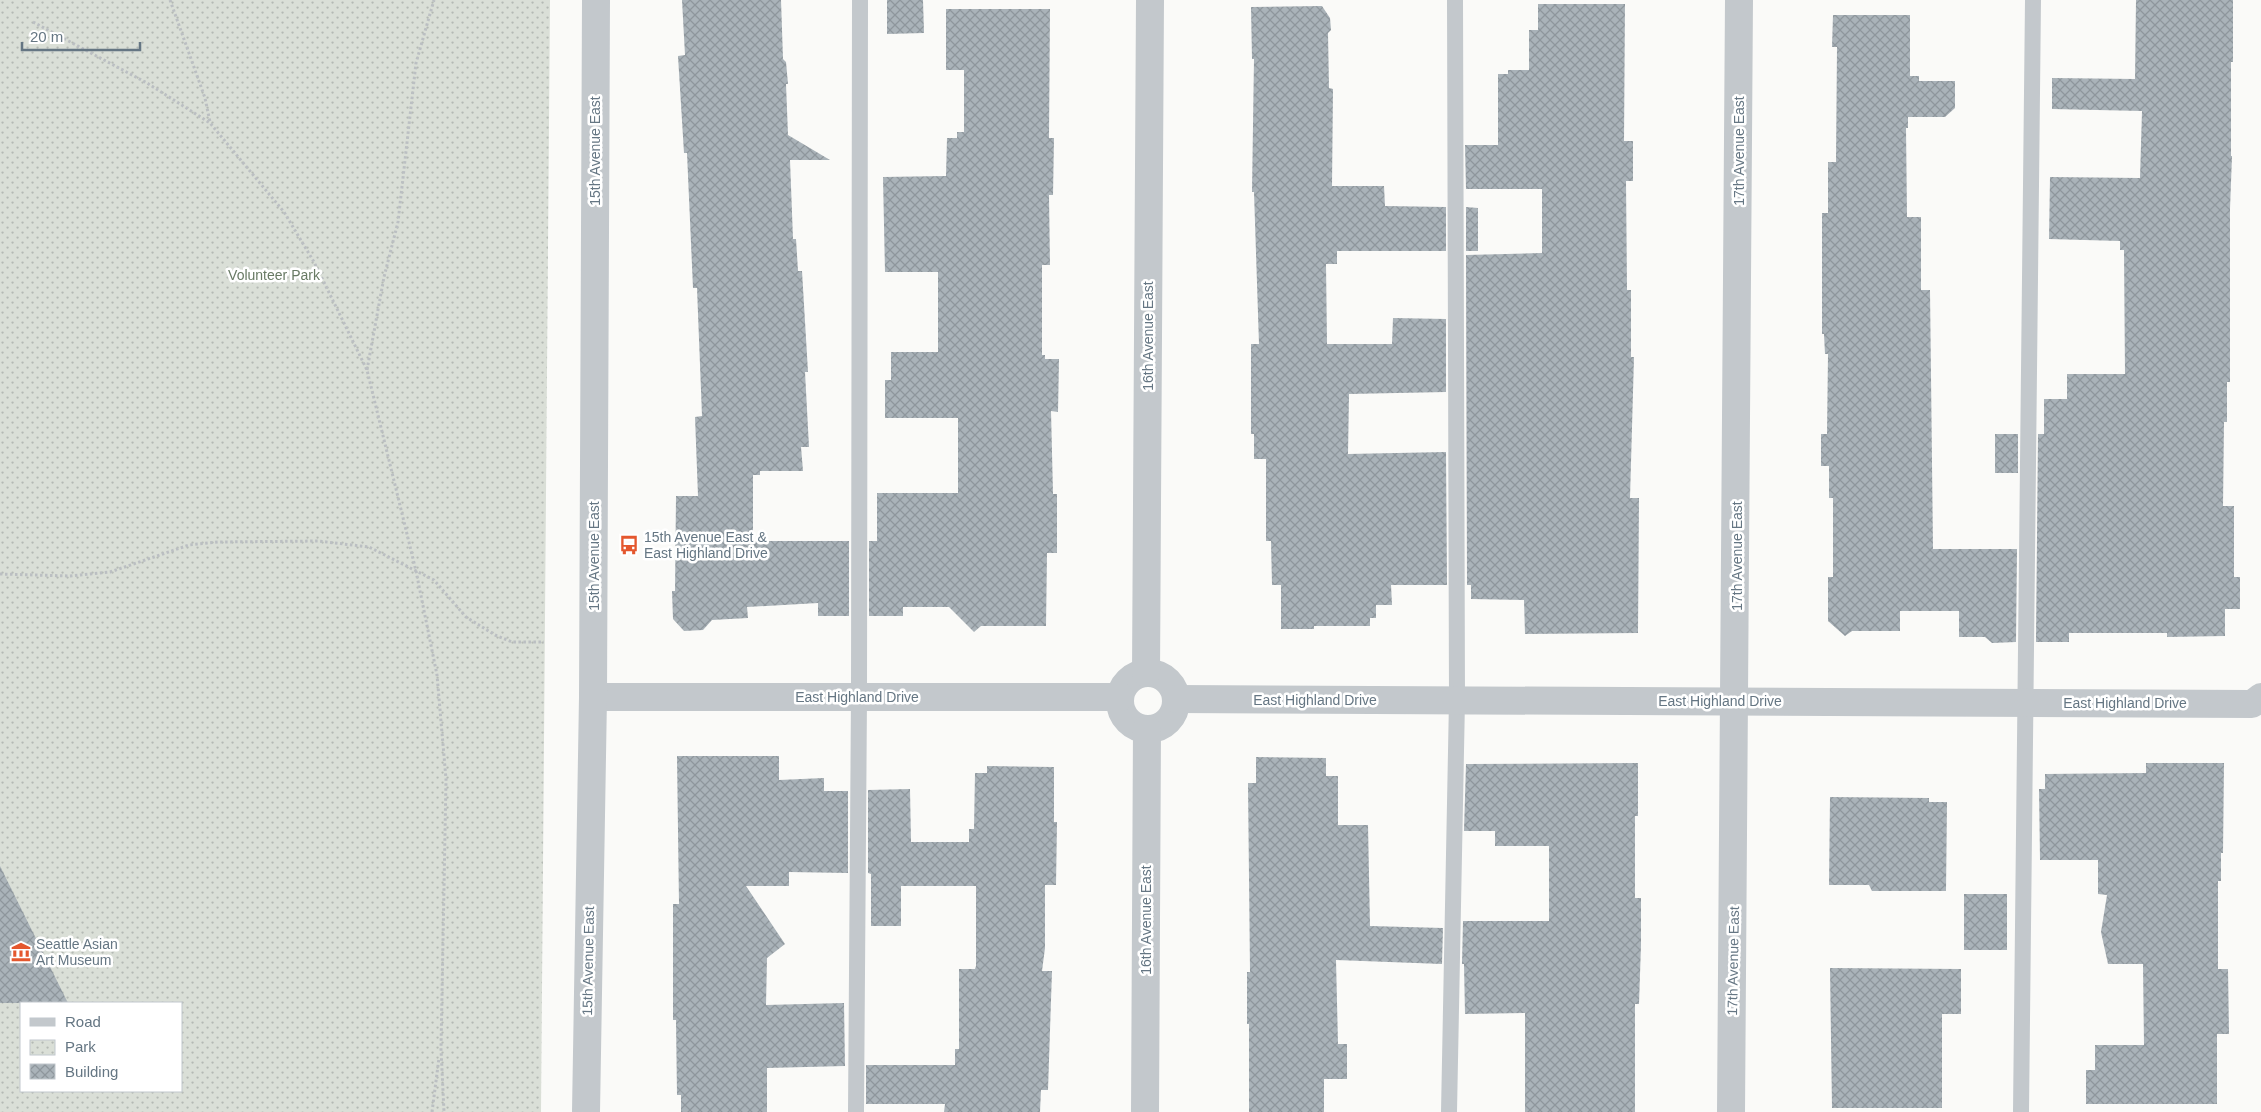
<svg xmlns="http://www.w3.org/2000/svg" width="2261" height="1112" font-family="Helvetica,sans-serif">
  <style>
    .park { fill: url(#park-dots); fill-rule: evenodd }
    .building { fill: url(#building-cross-hatch) }
    .lines { fill: none; stroke-linecap: round; stroke-linejoin: round }
    .path { stroke: #bbbfc2; stroke-width: 3; stroke-dasharray: 2.5 2.5; stroke-linecap: butt }
    .service { stroke: #c3c8cc; stroke-width: 16 }
    .minor { stroke: #c3c8cc; stroke-width: 28 }
    .tertiary { stroke: #c3c8cc; stroke-width: 28 }
    .labels { text-anchor: middle; stroke-width: 5; stroke-linejoin: round; paint-order: stroke }
    .street-label { font-size: 14px; fill: #657683; stroke: #fff }
    .park-label { font-size: 14px; fill: #687a64; stroke: #fff }
    .poi-label { font-size: 14px; fill: #657683; stroke: #fff; text-anchor: start }
  </style>
  <defs>
    <pattern id="park-dots" width="8" height="8" patternUnits="userSpaceOnUse" patternTransform="scale(1.25)"><rect width="8" height="8" fill="#dadfd7"/><path d="M2 2h.1M6 6h.1" fill="none" stroke="#b4b9b4" stroke-width="1.8" stroke-linecap="round"/></pattern>
    <pattern id="building-cross-hatch" width="8" height="8" patternUnits="userSpaceOnUse" patternTransform="scale(1.25)"><rect width="8" height="8" fill="#aab3b9"/><path d="M0 0l8 8M0 8l8-8" fill="none" stroke="#8e969c"/></pattern>
  </defs>
  <rect width="100%" height="100%" fill="#fafaf8"/>
  <path class="park" d="M0 0H550L541 1112H0ZM21 1003H181V1091H21Z"/>
  <g class="building">
    <polygon points="682,0 781,0 783,59 786,62 788,84 786,84 788,135 830,160 790,160 793,239 796,239 798,271 802,271 808,372 805,372 809,447 801,447 803,471 760,471 760,475 753,475 753,541 849,541 849,616 818,616 818,603 747,607 748,618 712,620 703,630 684,631 673,619 672,591 675,591 676,496 698,496 695,417 702,416 697,288 693,288 687,153 684,153 678,56 685,55"/>
    <polygon points="887,0 923,0 924,33 887,34"/>
    <polygon points="2136,0 2233,0 2233,62 2231,62 2231,156 2232,156 2230,209 2230,382 2227,382 2227,422 2224,422 2223,506 2234,506 2234,577 2240,577 2240,609 2225,609 2225,636 2167,637 2167,633 2069,633 2069,642 2036,642 2038,434 2044,434 2044,399 2067,399 2067,374 2125,374 2124,250 2120,250 2120,241 2049,239 2050,177 2140,178 2142,111 2052,109 2052,78 2135,79"/>
    <polygon points="1538,4 1625,4 1624,141 1633,141 1633,181 1626,181 1627,290 1631,290 1631,357 1634,357 1630,498 1639,498 1638,633 1525,634 1524,600 1471,599 1471,585 1467,585 1466,255 1542,253 1542,189 1466,189 1465,145 1498,145 1498,74 1508,74 1508,70 1529,70 1529,30 1538,30"/>
    <polygon points="1322,6 1330,18 1331,30 1328,33 1329,88 1333,89 1332,186 1384,186 1385,206 1446,207 1446,251 1337,251 1337,264 1326,264 1327,344 1392,344 1393,318 1446,319 1446,392 1349,394 1348,454 1446,452 1447,585 1391,585 1392,605 1376,605 1376,618 1370,618 1370,626 1314,626 1314,629 1281,629 1281,585 1272,585 1271,541 1266,541 1266,459 1254,459 1254,434 1251,434 1251,344 1259,344 1254,192 1252,192 1254,59 1252,59 1251,7"/>
    <polygon points="946,9 1050,9 1049,138 1054,138 1053,195 1049,195 1050,265 1042,265 1042,355 1045,355 1045,359 1059,359 1058,412 1051,411 1053,494 1057,494 1057,553 1047,553 1046,626 981,626 974,632 949,607 903,607 903,616 869,616 869,541 877,541 877,493 958,493 958,418 885,418 885,380 891,380 891,352 938,352 938,272 885,272 883,177 946,176 947,138 957,138 957,132 964,132 964,70 946,70"/>
    <polygon points="1833,15 1910,15 1910,76 1919,76 1919,81 1955,81 1955,108 1945,117 1908,117 1908,128 1906,128 1907,217 1921,217 1921,290 1930,290 1933,549 2017,549 2016,642 1992,643 1985,637 1959,637 1959,611 1900,611 1900,631 1852,631 1845,636 1828,621 1828,577 1833,577 1833,498 1829,498 1829,466 1821,466 1821,434 1827,434 1828,354 1825,354 1824,334 1822,334 1822,213 1828,213 1828,162 1836,162 1837,47 1832,47"/>
    <polygon points="1466,207 1478,208 1478,251 1466,251"/>
    <rect x="1995" y="434" width="23" height="39"/>
    <polygon points="677,756 779,756 779,780 824,778 824,791 848,791 848,873 789,872 789,886 746,886 785,944 767,958 766,1005 844,1003 845,1066 767,1068 767,1112 681,1112 681,1095 677,1095 676,1020 673,1020 673,904 679,904"/>
    <polygon points="1256,757 1326,758 1326,776 1338,776 1338,825 1368,825 1370,926 1443,928 1442,964 1336,960 1338,1044 1347,1044 1347,1079 1324,1079 1324,1112 1249,1112 1249,1024 1247,1024 1247,972 1250,972 1248,783 1256,783"/>
    <polygon points="1638,763 1638,816 1635,816 1635,898 1641,898 1641,945 1639,1004 1635,1004 1635,1112 1525,1112 1525,1013 1465,1014 1464,964 1462,964 1463,921 1549,921 1549,846 1495,846 1495,831 1464,831 1466,764"/>
    <polygon points="2146,763 2224,763 2223,853 2221,853 2221,881 2218,881 2218,969 2228,969 2229,1034 2217,1034 2217,1104 2086,1104 2086,1070 2095,1070 2095,1045 2144,1045 2143,964 2108,964 2101,932 2107,895 2098,894 2098,860 2040,860 2039,789 2045,789 2045,774 2146,773"/>
    <polygon points="987,766 1054,767 1054,822 1057,822 1056,885 1045,885 1045,948 1042,971 1052,971 1048,1090 1041,1090 1040,1112 944,1112 945,1104 866,1104 866,1065 955,1065 955,1049 959,1049 959,969 975,969 976,966 976,886 901,886 901,926 871,926 871,874 868,873 868,790 910,789 911,842 969,842 969,829 974,829 975,773 987,773"/>
    <polygon points="1830,797 1929,798 1929,802 1947,802 1946,891 1872,891 1869,885 1829,885"/>
    <polygon points="0,866 68,1003 0,1003"/>
    <rect x="1964" y="894" width="43" height="56"/>
    <polygon points="1830,968 1961,969 1961,1014 1942,1014 1942,1108 1832,1108"/>
  </g>
  <g class="lines">
    <g class="path">
      <polyline points="170,0 205,98 210,122"/>
      <polyline points="33,22 147,83 210,123 284,212 314,262 367,370 416,571 437,675 446,779 441,1049 444,1112"/>
      <polyline points="367,370 384,277 398,222 416,63 434,0"/>
      <polyline points="0,574 70,576 110,572 189,545 218,542 318,541 369,547 434,580 466,617 495,635 512,642 544,642"/>
      <polyline points="432,1112 439,1058"/>
    </g>
    <g class="service">
      <polyline points="856,1112 859,697 860,0"/>
      <polyline points="1449,1112 1457,700 1455,0"/>
      <polyline points="2021,1112 2033,0"/>
    </g>
    <g class="minor">
      <circle cx="1148" cy="701" r="28"/>
      <polyline points="1146,673 1150,0"/>
      <polyline points="593,697 1120,697"/>
      <polyline points="1176,699 2252,704 2261,697"/>
      <polyline points="1145,1112 1147,729"/>
      <polyline points="1731,1112 1739,0"/>
    </g>
    <polyline class="tertiary" points="586,1112 593,697 596,0"/>
  </g>
  <defs>
    <symbol id="bus-bare" viewBox="-9 -9 18 18"><path d="M-5-6H5V4H4V6H2V4H-2V6H-4V4H-5ZM-3.5-4V0h7V-4ZM-3.5 1.2v1.5H-2V1.2ZM2 1.2v1.5H3.5V1.2Z" fill="#e4572e" stroke="#fff" stroke-width="2.5" paint-order="stroke"/></symbol>
    <symbol id="museum-bare" viewBox="-9 -9 18 18"><path d="M0-6L6-3V-2H-6V-3ZM-5-1h2V3h-2ZM-1-1h2V3h-2ZM3-1h2V3H3ZM-6 4H6V6H-6Z" fill="#e4572e" stroke="#fff" stroke-width="2.5" paint-order="stroke"/></symbol>
  </defs>
  <g fill-rule="evenodd">
    <use href="#bus-bare" x="615" y="531" width="28" height="28"/>
    <use href="#museum-bare" x="7" y="938" width="28" height="28"/>
  </g>
  <g class="labels">
    <g class="street-label">
      <text transform="translate(595 151) rotate(-90)" y="5">15th Avenue East</text>
      <text transform="translate(1739 151) rotate(-90)" y="5">17th Avenue East</text>
      <text transform="translate(1148 336) rotate(-90)" y="5">16th Avenue East</text>
      <text transform="translate(594 556) rotate(-90)" y="5">15th Avenue East</text>
      <text transform="translate(1737 556) rotate(-90)" y="5">17th Avenue East</text>
      <text x="857" y="702">East Highland Drive</text>
      <text x="1315" y="705">East Highland Drive</text>
      <text x="1720" y="706">East Highland Drive</text>
      <text x="2125" y="708">East Highland Drive</text>
      <text transform="translate(1146 920) rotate(-90)" y="5">16th Avenue East</text>
      <text transform="translate(588 961) rotate(-89)" y="5">15th Avenue East</text>
      <text transform="translate(1733 961) rotate(-89)" y="5">17th Avenue East</text>
    </g>
    <g class="park-label">
      <text x="274" y="280">Volunteer Park</text>
    </g>
    <g class="poi-label">
      <text x="644" y="542">15th Avenue East &amp;<tspan x="644" dy="16">East Highland Drive</tspan></text>
      <text x="36" y="949">Seattle Asian<tspan x="36" dy="16">Art Museum</tspan></text>
    </g>
  </g>
  <rect x="20" y="1002" width="162" height="90" fill="#ffffff" stroke="#c1c8cd"/>
  <rect x="30" y="1018" width="25" height="8" fill="#c3c8cc" stroke="#c1c8cd"/>
  <text x="65" y="1027" font-size="15" fill="#657683">Road</text>
  <rect x="30" y="1040" width="25" height="15" fill="url(#park-dots)" stroke="#c1c8cd"/>
  <text x="65" y="1052" font-size="15" fill="#657683">Park</text>
  <rect x="30" y="1064" width="25" height="15" fill="url(#building-cross-hatch)" stroke="#c1c8cd"/>
  <text x="65" y="1077" font-size="15" fill="#657683">Building</text>
  <path d="M22 42v8h118v-8" fill="none" stroke="#657683" stroke-width="2.5"/>
  <text x="30" y="42" font-size="15" fill="#657683" stroke="#ffffff" stroke-width="4" paint-order="stroke">20 m</text>
</svg>
